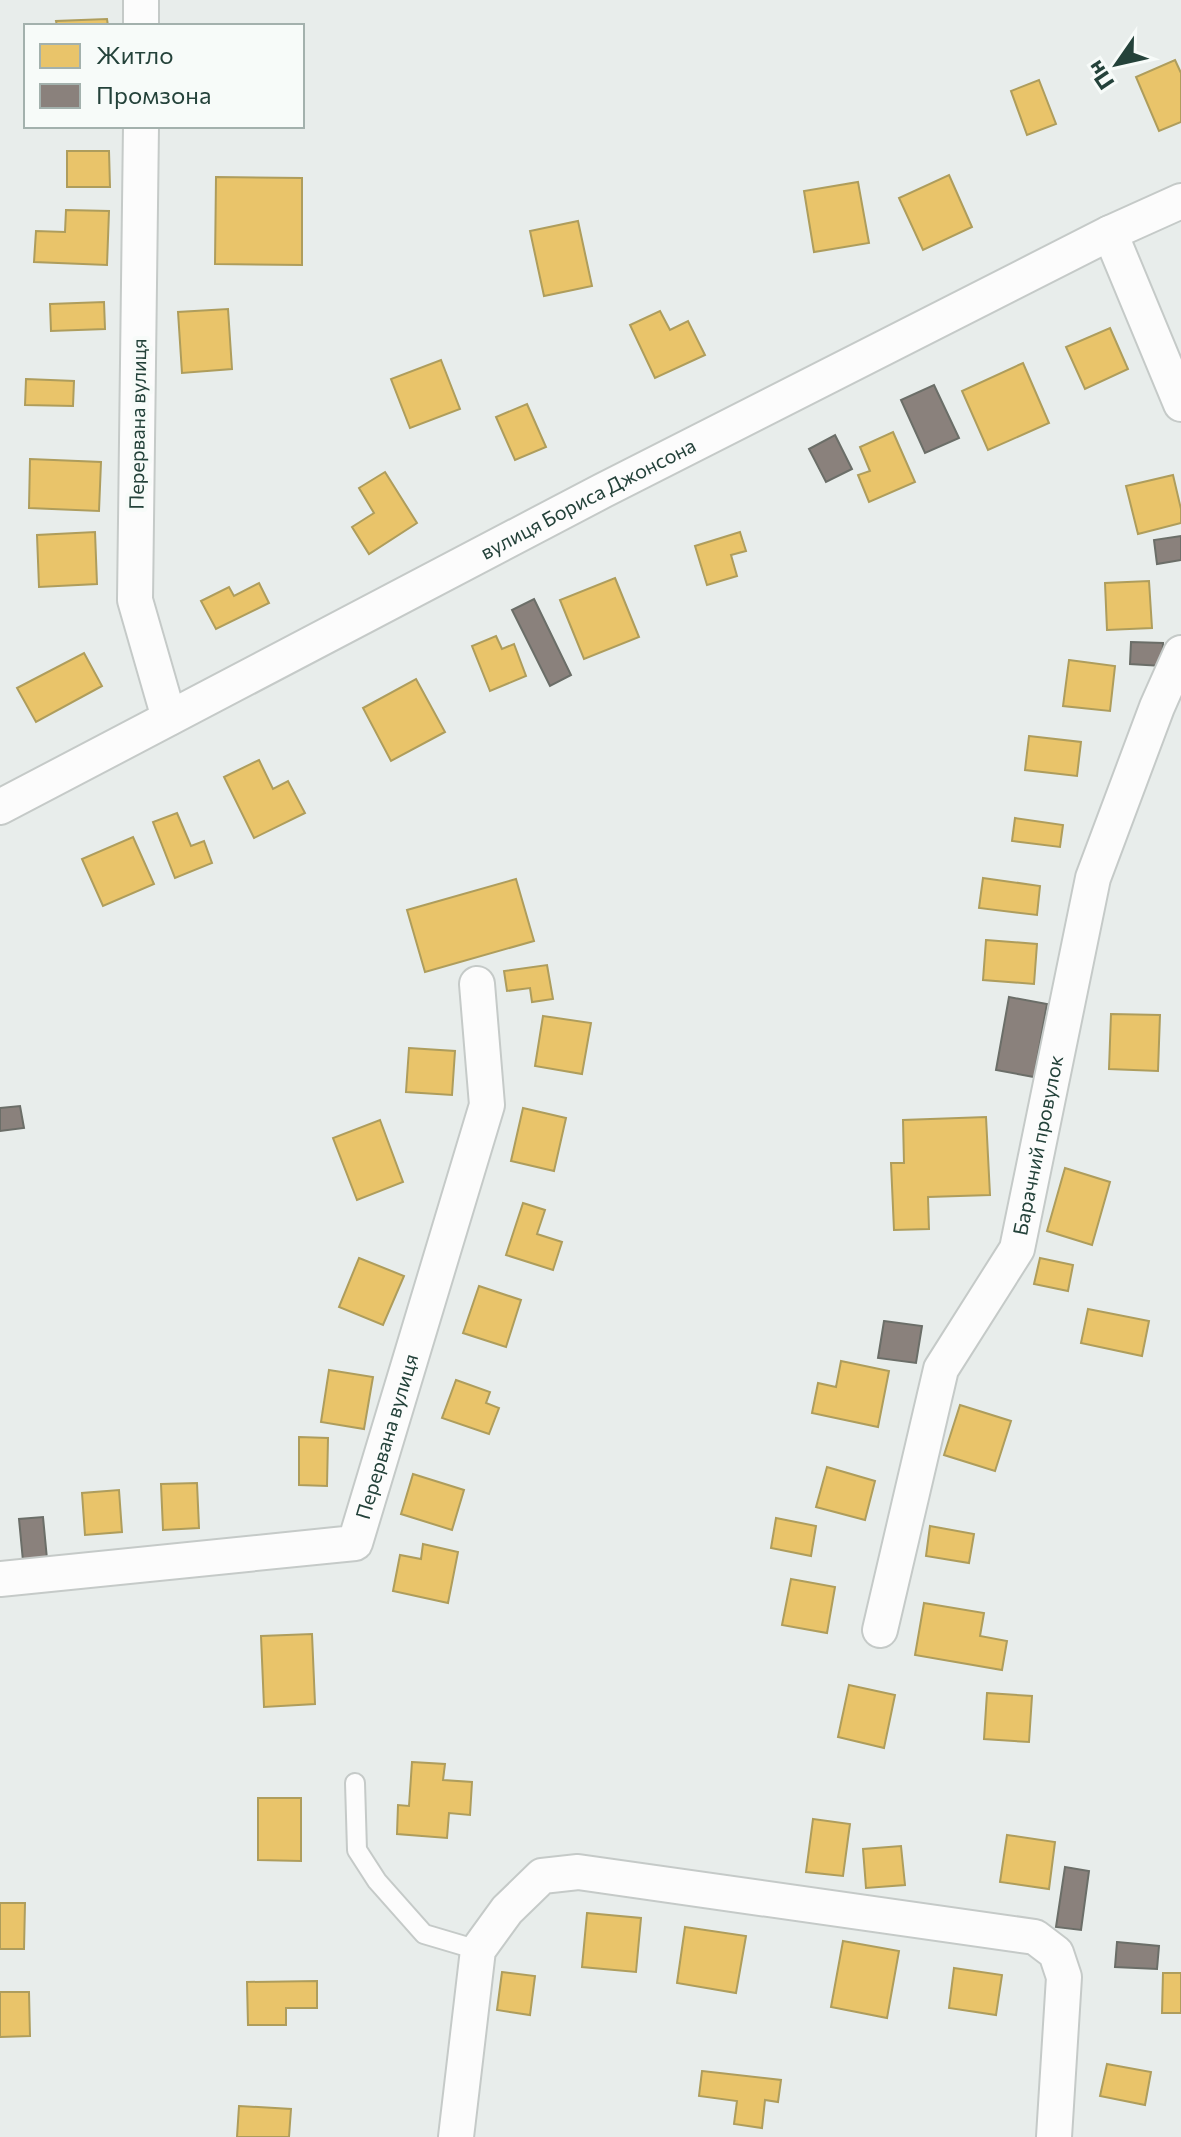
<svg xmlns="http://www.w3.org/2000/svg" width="1181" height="2137" font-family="Commissioner,sans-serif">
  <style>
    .homes { fill: #e9c46a; stroke: #ae9d5c; stroke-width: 2 }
    .industry { fill: #8a817c; stroke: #6b6e68; stroke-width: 2 }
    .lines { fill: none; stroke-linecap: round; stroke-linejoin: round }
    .lane-casing { stroke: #c5cac8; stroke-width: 22 }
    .street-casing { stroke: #c5cac8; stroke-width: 38 }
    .lane { stroke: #fcfcfc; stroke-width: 18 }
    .street { stroke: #fcfcfc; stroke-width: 34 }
    .labels { text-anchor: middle; stroke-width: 8; stroke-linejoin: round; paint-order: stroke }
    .street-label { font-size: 20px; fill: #24423a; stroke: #f7fbf9 }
  </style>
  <rect width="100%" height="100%" fill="#e8edeb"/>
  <g class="homes">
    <polygon points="107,19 108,26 57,26 56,21"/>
    <polygon points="1175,60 1181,73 1181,122 1159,131 1136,77"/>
    <polygon points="1039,80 1056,124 1027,135 1011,91"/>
    <polygon points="67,151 109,151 110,187 67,187"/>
    <polygon points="949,175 972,227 923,250 899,198"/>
    <polygon points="216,177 302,178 302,265 215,264"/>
    <polygon points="858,182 869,243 814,252 804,191"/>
    <polygon points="66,210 109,211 107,265 34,262 36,231 65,232"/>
    <polygon points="578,221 592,286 544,296 530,231"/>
    <polygon points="104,302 105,329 51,331 50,304"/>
    <polygon points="228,309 232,369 182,373 178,312"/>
    <polygon points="660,311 670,330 688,321 705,355 655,378 630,325"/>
    <polygon points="1110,328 1128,369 1085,389 1066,347"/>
    <polygon points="441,360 460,409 410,428 391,379"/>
    <polygon points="1023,363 1049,423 988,450 962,391"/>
    <polygon points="26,379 74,381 73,406 25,405"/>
    <polygon points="527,404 546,447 515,460 496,417"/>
    <polygon points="893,432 915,482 869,502 858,475 870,471 860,447"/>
    <polygon points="30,459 101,462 99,511 29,508"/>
    <polygon points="385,472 417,523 369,554 352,527 374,513 359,488"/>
    <polygon points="1173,475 1181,509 1181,523 1138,534 1126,486"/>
    <polygon points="95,532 97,584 39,587 37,535"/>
    <polygon points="740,532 746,551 731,555 737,576 707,585 695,546"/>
    <polygon points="615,578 639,637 584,659 560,600"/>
    <polygon points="1149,581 1152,628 1107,630 1105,583"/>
    <polygon points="259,583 269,603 216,629 201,601 229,587 234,596"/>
    <polygon points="496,636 502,649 514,644 526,676 490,691 472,646"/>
    <polygon points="84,653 102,686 36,722 17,688"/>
    <polygon points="1069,660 1115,666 1110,711 1063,706"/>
    <polygon points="416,679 445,732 391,761 363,708"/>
    <polygon points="1029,736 1081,742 1077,776 1025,770"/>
    <polygon points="259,760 273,789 288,781 305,813 254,838 224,777"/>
    <polygon points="177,813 191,846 204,841 212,863 175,878 153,822"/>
    <polygon points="1015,818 1063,825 1060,847 1012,841"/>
    <polygon points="133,837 154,884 103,906 82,859"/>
    <polygon points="983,878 1040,886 1037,915 979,908"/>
    <polygon points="516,879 534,941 425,972 407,910"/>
    <polygon points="986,940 1037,944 1034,984 983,980"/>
    <polygon points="547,965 553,999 532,1002 530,988 507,991 504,971"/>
    <polygon points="1111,1014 1160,1015 1158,1071 1109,1069"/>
    <polygon points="543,1016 591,1023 582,1074 535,1066"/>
    <polygon points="409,1048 455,1051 452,1095 406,1092"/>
    <polygon points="523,1108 566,1118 554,1171 511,1161"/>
    <polygon points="986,1117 990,1195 928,1197 929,1229 894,1230 891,1163 904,1163 903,1120"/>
    <polygon points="380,1120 403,1182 357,1200 333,1138"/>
    <polygon points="1065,1168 1110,1182 1092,1245 1047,1231"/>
    <polygon points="523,1203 545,1210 537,1234 562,1242 553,1270 506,1255"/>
    <polygon points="359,1258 404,1276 383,1325 339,1307"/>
    <polygon points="1040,1258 1073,1265 1068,1291 1034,1284"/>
    <polygon points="479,1286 521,1300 506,1347 463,1333"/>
    <polygon points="1088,1309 1149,1321 1142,1356 1081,1343"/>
    <polygon points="841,1361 889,1371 878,1427 812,1413 818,1383 836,1387"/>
    <polygon points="329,1370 373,1377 364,1429 321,1422"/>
    <polygon points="456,1380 490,1392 486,1403 499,1408 489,1434 442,1418"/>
    <polygon points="960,1405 1011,1421 995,1471 944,1455"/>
    <polygon points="299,1437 328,1438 327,1486 299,1485"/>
    <polygon points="827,1467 875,1481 865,1520 816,1507"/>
    <polygon points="413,1474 464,1490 452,1530 401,1514"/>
    <polygon points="197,1483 199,1528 163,1530 161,1484"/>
    <polygon points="119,1490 122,1532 85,1535 82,1493"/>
    <polygon points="776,1518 816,1526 811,1556 771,1548"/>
    <polygon points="930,1526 974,1534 969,1563 926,1556"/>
    <polygon points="423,1544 458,1552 448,1603 393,1591 400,1555 421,1559"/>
    <polygon points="791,1579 835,1587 827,1633 782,1625"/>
    <polygon points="924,1603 984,1613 980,1636 1007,1641 1002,1670 915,1655"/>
    <polygon points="312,1634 315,1704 264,1707 261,1636"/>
    <polygon points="849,1685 895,1695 884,1748 838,1737"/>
    <polygon points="987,1693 1032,1696 1029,1742 984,1739"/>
    <polygon points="412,1762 445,1764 443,1780 472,1782 470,1815 449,1813 447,1838 397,1834 398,1805 409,1806"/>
    <polygon points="258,1798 301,1798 301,1861 258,1860"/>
    <polygon points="813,1819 850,1824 843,1876 806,1872"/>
    <polygon points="1007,1835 1055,1842 1049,1889 1000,1882"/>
    <polygon points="901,1846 905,1885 866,1888 863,1849"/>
    <polygon points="0,1903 25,1903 24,1949 0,1949"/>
    <polygon points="587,1913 641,1918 636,1972 582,1967"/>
    <polygon points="685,1927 746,1936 736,1993 677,1983"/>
    <polygon points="843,1941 899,1951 887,2018 831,2007"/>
    <polygon points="954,1968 1002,1975 996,2015 949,2008"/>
    <polygon points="502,1972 535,1976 530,2015 497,2010"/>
    <polygon points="1163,1973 1181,1973 1181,2013 1162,2013"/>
    <polygon points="317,1981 317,2008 286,2008 286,2025 248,2025 247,1982"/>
    <polygon points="0,1992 29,1992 30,2036 0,2037"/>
    <polygon points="1107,2064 1151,2072 1145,2105 1100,2096"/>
    <polygon points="702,2071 781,2080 778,2102 765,2100 762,2128 734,2124 737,2101 699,2096"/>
    <polygon points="239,2106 291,2109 289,2137 237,2137"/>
  </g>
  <g class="industry">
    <polygon points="934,385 959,438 925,453 901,400"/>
    <polygon points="835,435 852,469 826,482 809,449"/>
    <polygon points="1181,536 1181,560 1157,564 1154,540"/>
    <polygon points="534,599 571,675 550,686 512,610"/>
    <polygon points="1131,642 1163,643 1162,666 1130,664"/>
    <polygon points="1009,997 1047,1004 1034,1077 996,1070"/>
    <polygon points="20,1106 24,1128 0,1131 0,1108"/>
    <polygon points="884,1321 922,1326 916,1363 878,1358"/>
    <polygon points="43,1517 47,1559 23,1561 19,1519"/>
    <polygon points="1065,1867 1089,1871 1081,1930 1056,1927"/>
    <polygon points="1117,1942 1159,1946 1157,1969 1115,1967"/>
  </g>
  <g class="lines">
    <defs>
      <polyline id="lane" points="355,1783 357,1850 377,1881 424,1934 478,1950"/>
      <g id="street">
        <polyline points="141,0 141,26"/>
        <polyline points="141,126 135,600 169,718"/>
        <polyline points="1110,233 1181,404"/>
        <path id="s1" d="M0 807 602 491 1110 233 1181 201"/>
        <path id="s2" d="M0 1579 355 1543 487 1105 477 984"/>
        <path id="s3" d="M880 1630 941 1369 1017 1249 1093 878 1157 707 1181 653"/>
        <polyline points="456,2137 478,1950 507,1910 542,1876 578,1872 1035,1937 1056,1953 1064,1977 1054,2137"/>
      </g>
    </defs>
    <use href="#lane" class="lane-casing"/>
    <use href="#street" class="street-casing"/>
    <use href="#lane" class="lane"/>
    <use href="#street" class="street"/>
  </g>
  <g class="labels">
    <g class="street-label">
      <text transform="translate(138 424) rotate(-89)" y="7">Перервана вулиця</text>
      <text dy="7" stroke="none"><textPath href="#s1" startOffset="664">вулиця Бориса Джонсона</textPath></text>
      <text dy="7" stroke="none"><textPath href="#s3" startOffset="516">Барачний провулок</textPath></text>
      <text dy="7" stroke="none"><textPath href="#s2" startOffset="468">Перервана вулиця</textPath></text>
    </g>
  </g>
  <rect x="24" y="24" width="280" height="104" fill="#f7fbf9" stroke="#a3b1ad" stroke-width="2"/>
  <rect x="40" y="44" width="40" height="24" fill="#e9c46a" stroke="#a3b1ad" stroke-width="2"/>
  <text x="96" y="64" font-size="24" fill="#24423a">Житло</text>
  <rect x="40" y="84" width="40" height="24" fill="#8a817c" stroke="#a3b1ad" stroke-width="2"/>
  <text x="96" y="104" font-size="24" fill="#24423a">Промзона</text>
  <g transform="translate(1117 64) rotate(236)" stroke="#f7fbf9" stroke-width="6" paint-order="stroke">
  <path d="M0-6L14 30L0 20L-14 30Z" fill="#24423a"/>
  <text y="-12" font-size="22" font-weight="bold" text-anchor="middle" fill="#24423a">Пн</text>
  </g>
</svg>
